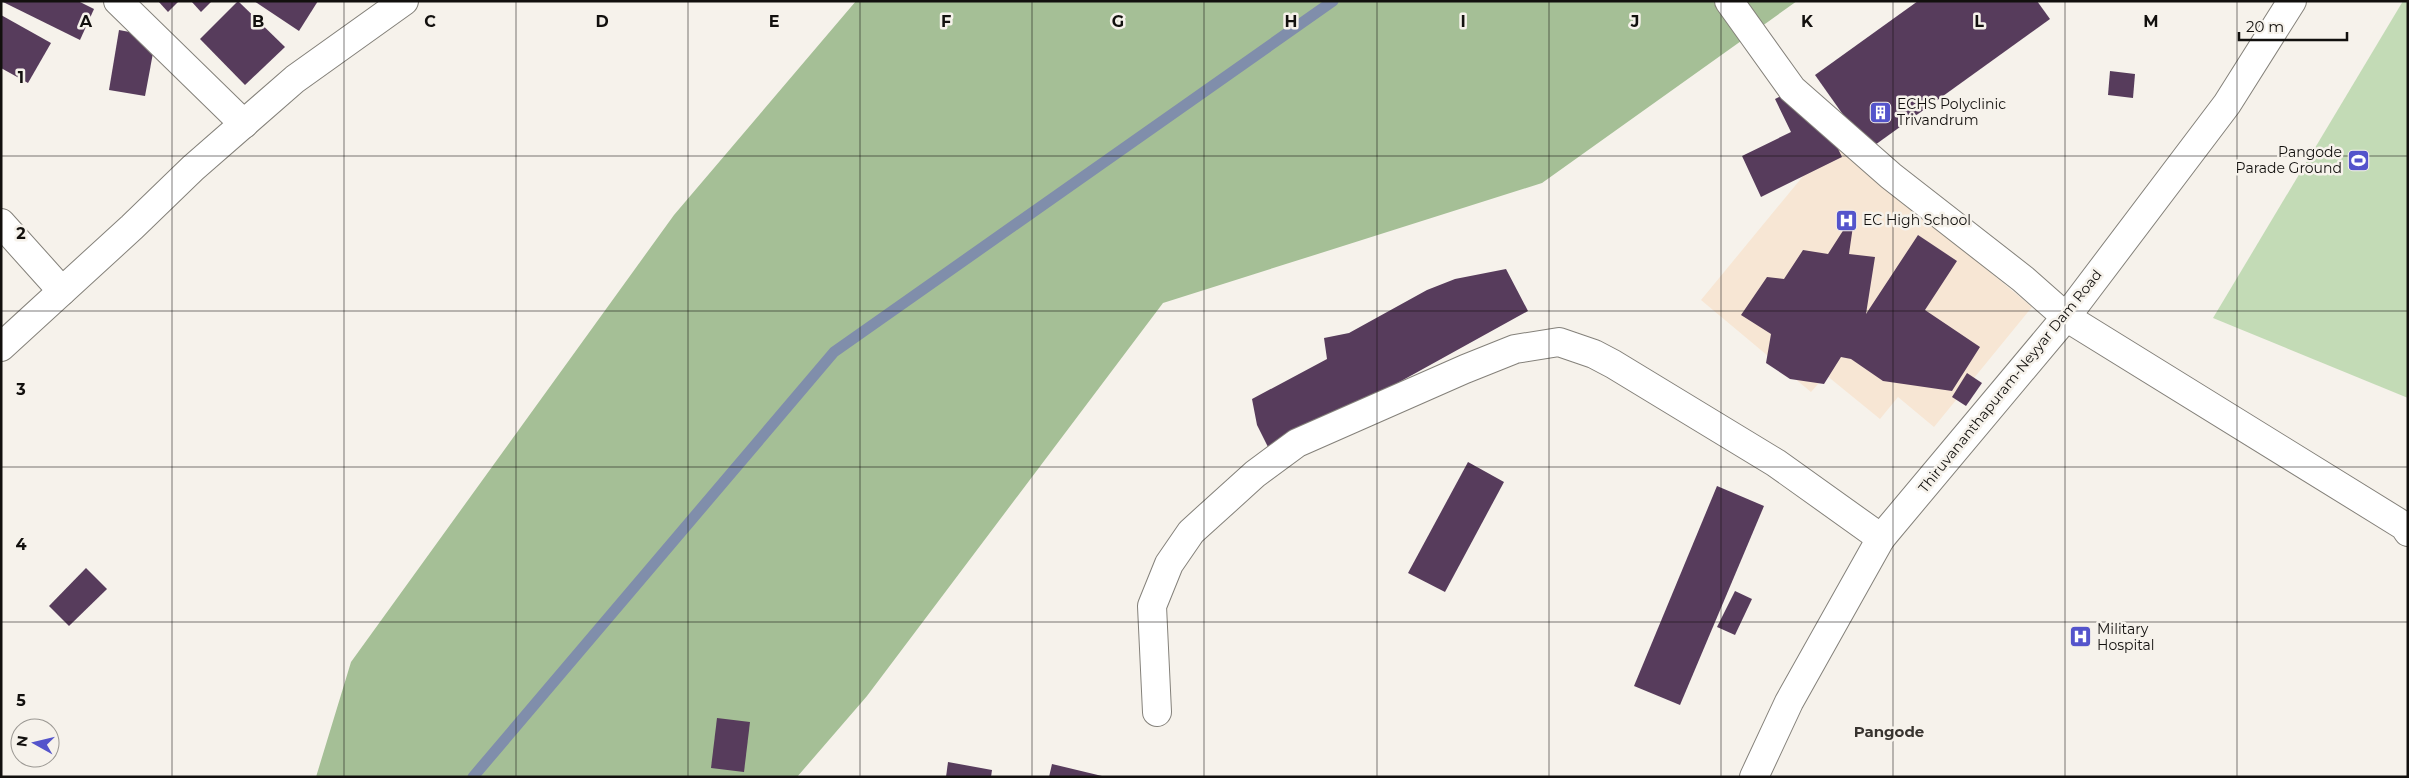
<svg xmlns="http://www.w3.org/2000/svg" width="2409" height="778" font-family="Montserrat,sans-serif">
  <style>
    .medical { fill: #f7e6d4 }
    .green { fill: #c3dbb6 }
    .forest { fill: #a5bf96 }
    .lines { fill: none; stroke-linecap: round; stroke-linejoin: round }
    .stream { stroke: #808eab; stroke-width: 11 }
    .building { fill: #573c5c }
    .minor-casing { stroke: #84817a; stroke-width: 30 }
    .major-casing { stroke: #84817a; stroke-width: 30 }
    .minor { stroke: #fff; stroke-width: 28 }
    .major { stroke: #fff; stroke-width: 28 }
    .grid { fill: none; stroke: #12100e; stroke-width: 1; stroke-opacity: 0.55 }
    .labels { text-anchor: middle; stroke-width: 5; stroke-linejoin: round; paint-order: stroke }
    .poi-label { font-size: 14px; fill: #12100e; stroke: #f6f2eb; text-anchor: start }
    .street-label { font-size: 14px; fill: #12100e; stroke: #f6f2eb }
    .neighbourhood-label { font-size: 15px; font-weight: bold; fill: #38342f; stroke: #f6f2eb }
    .grid-label { font-size: 16px; text-anchor: middle; font-weight: bold; fill: #12100e; stroke: #f6f2eb; stroke-width: 5; stroke-linejoin: round; paint-order: stroke }
  </style>
  <rect width="100%" height="100%" fill="#f6f2eb"/>
  <polygon class="medical" points="1832,141 2032,307 1934,427 1898,397 1880,419 1826,375 1811,392 1701,300"/>
  <polygon class="green" points="2403,1 2408,1 2408,398 2213,318"/>
  <polygon class="forest" points="856,1 1797,1 1542,183 1163,303 867,696 797,777 316,777 351,662 674,215"/>
  <g class="lines">
    <polyline class="stream" points="473,777 834,352 1333,1"/>
  </g>
  <g class="building">
    <polygon points="1,1 78,1 94,9 80,40"/>
    <polygon points="158,1 179,1 168,12"/>
    <polygon points="191,1 212,1 201,12"/>
    <polygon points="238,1 285,47 245,85 200,39"/>
    <polygon points="254,1 318,1 299,31"/>
    <polygon points="1918,1 2037,1 2050,19 1868,150 1815,75"/>
    <polygon points="1,15 51,43 28,83 1,68"/>
    <polygon points="119,30 156,37 145,96 109,90"/>
    <polygon points="2110,71 2135,74 2133,98 2108,95"/>
    <polygon points="1806,83 1842,157 1761,197 1742,156 1791,132 1775,99"/>
    <polygon points="1855,212 1849,254 1875,257 1866,314 1918,235 1957,261 1925,310 1980,347 1952,391 1883,381 1851,359 1841,357 1824,384 1790,379 1766,363 1771,334 1741,315 1767,277 1784,279 1803,250 1828,254"/>
    <polygon points="1506,269 1528,311 1271,453 1257,425 1252,399 1327,359 1324,338 1349,333 1427,290 1455,279"/>
    <polygon points="1967,373 1982,383 1966,406 1952,397"/>
    <polygon points="1468,462 1504,482 1445,592 1408,573"/>
    <polygon points="1717,486 1764,506 1680,705 1634,686"/>
    <polygon points="86,568 107,589 69,626 49,606"/>
    <polygon points="1735,591 1752,599 1735,635 1717,627"/>
    <polygon points="717,718 750,722 744,772 711,768"/>
    <polygon points="948,762 992,770 991,777 946,777"/>
    <polygon points="1052,764 1102,776 1102,777 1049,777"/>
  </g>
  <g class="lines">
    <defs>
      <g id="minor">
        <polyline points="118,1 244,124"/>
        <polyline points="1729,1 1792,89 1891,176 2023,279 2066,317 2404,526 2408,532"/>
        <polyline points="1,223 62,291"/>
        <polyline points="1,347 132,227 193,168 295,79 404,1"/>
        <polyline points="1157,712 1152,606 1169,564 1191,532 1255,474 1297,443 1465,369 1515,349 1559,342 1594,354 1613,364 1776,463 1881,538"/>
      </g>
      <polyline id="major" points="1754,777 1789,702 1881,538 2066,317 2227,104 2292,1"/>
    </defs>
    <use href="#minor" class="minor-casing"/>
    <use href="#major" class="major-casing"/>
    <use href="#minor" class="minor"/>
    <use href="#major" class="major"/>
  </g>
  <path class="grid" d="M172 1V777M344 1V777M516 1V777M688 1V777M860 1V777M1032 1V777M1204 1V777M1377 1V777M1549 1V777M1721 1V777M1893 1V777M2065 1V777M2237 1V777M1 156H2408M1 311H2408M1 467H2408M1 622H2408"/>
  <defs>
    <symbol id="building-square" viewBox="-11 -11 22 22"><rect x="-9" y="-9" width="18" height="18" rx="4" fill="#5454cb" stroke="#f6f2eb"/><path d="M-4-6H4V6H1V3H-1V6H-4ZM-2.5-4.3h1.7v1.8h-1.7ZM.8-4.3h1.7v1.8H.8ZM-2.5-1h1.7V.8h-1.7ZM.8-1h1.7V.8H.8Z" fill="#fff"/></symbol>
    <symbol id="stadium-square" viewBox="-11 -11 22 22"><rect x="-9" y="-9" width="18" height="18" rx="4" fill="#5454cb" stroke="#f6f2eb"/><path d="M0-5a6.5 5 0 1 0 0 10a6.5 5 0 1 0 0-10ZM-3.5-1.8h7v3.6h-7Z" fill="#fff"/></symbol>
    <symbol id="hospital-square" viewBox="-11 -11 22 22"><rect x="-9" y="-9" width="18" height="18" rx="4" fill="#5454cb" stroke="#f6f2eb"/><path d="M-5-5h3v3.5h4V-5h3V5h-3V1.5h-4V5h-3Z" fill="#fff"/></symbol>
  </defs>
  <g fill-rule="evenodd">
    <use href="#building-square" x="1868" y="100" width="25" height="25"/>
    <use href="#stadium-square" x="2346" y="148" width="25" height="25"/>
    <use href="#hospital-square" x="1834" y="208" width="25" height="25"/>
    <use href="#hospital-square" x="2068" y="624" width="25" height="25"/>
  </g>
  <g class="labels">
    <g class="poi-label">
      <text x="1897" y="109">ECHS Polyclinic<tspan x="1897" dy="16">Trivandrum</tspan></text>
      <text x="2342" y="157" text-anchor="end">Pangode<tspan x="2342" dy="16">Parade Ground</tspan></text>
      <text x="1863" y="225">EC High School</text>
      <text x="2097" y="634">Military<tspan x="2097" dy="16">Hospital</tspan></text>
    </g>
    <g class="street-label">
      <text transform="translate(2010 381) rotate(-51)" y="5">Thiruvananthapuram-Neyyar Dam Road</text>
    </g>
    <g class="neighbourhood-label">
      <text x="1889" y="737">Pangode</text>
    </g>
  </g>
  <g class="grid-label">
    <text x="86" y="27">A</text>
    <text x="258" y="27">B</text>
    <text x="430" y="27">C</text>
    <text x="602" y="27">D</text>
    <text x="774" y="27">E</text>
    <text x="946" y="27">F</text>
    <text x="1118" y="27">G</text>
    <text x="1291" y="27">H</text>
    <text x="1463" y="27">I</text>
    <text x="1635" y="27">J</text>
    <text x="1807" y="27">K</text>
    <text x="1979" y="27">L</text>
    <text x="2151" y="27">M</text>
    <text x="21" y="83">1</text>
    <text x="21" y="239">2</text>
    <text x="21" y="395">3</text>
    <text x="21" y="550">4</text>
    <text x="21" y="706">5</text>
  </g>
  <rect width="2409" height="778" fill="none" stroke="#12100e" stroke-width="5"/>
  <g transform="translate(35 743) rotate(278)"><circle r="24" fill="#f6f2eb" stroke="#9b9893"/>
  <path d="M0-4L9 19L0 12L-9 19Z" fill="#5454cb"/>
  <text y="-8" font-size="14" font-weight="bold" text-anchor="middle" fill="#12100e">N</text>
  </g>
  <path d="M2239 32v8h108v-8" fill="none" stroke="#12100e" stroke-width="2.5"/>
  <text x="2246" y="32" font-size="15" fill="#12100e" stroke="#f6f2eb" stroke-width="4" paint-order="stroke">20 m</text>
</svg>
